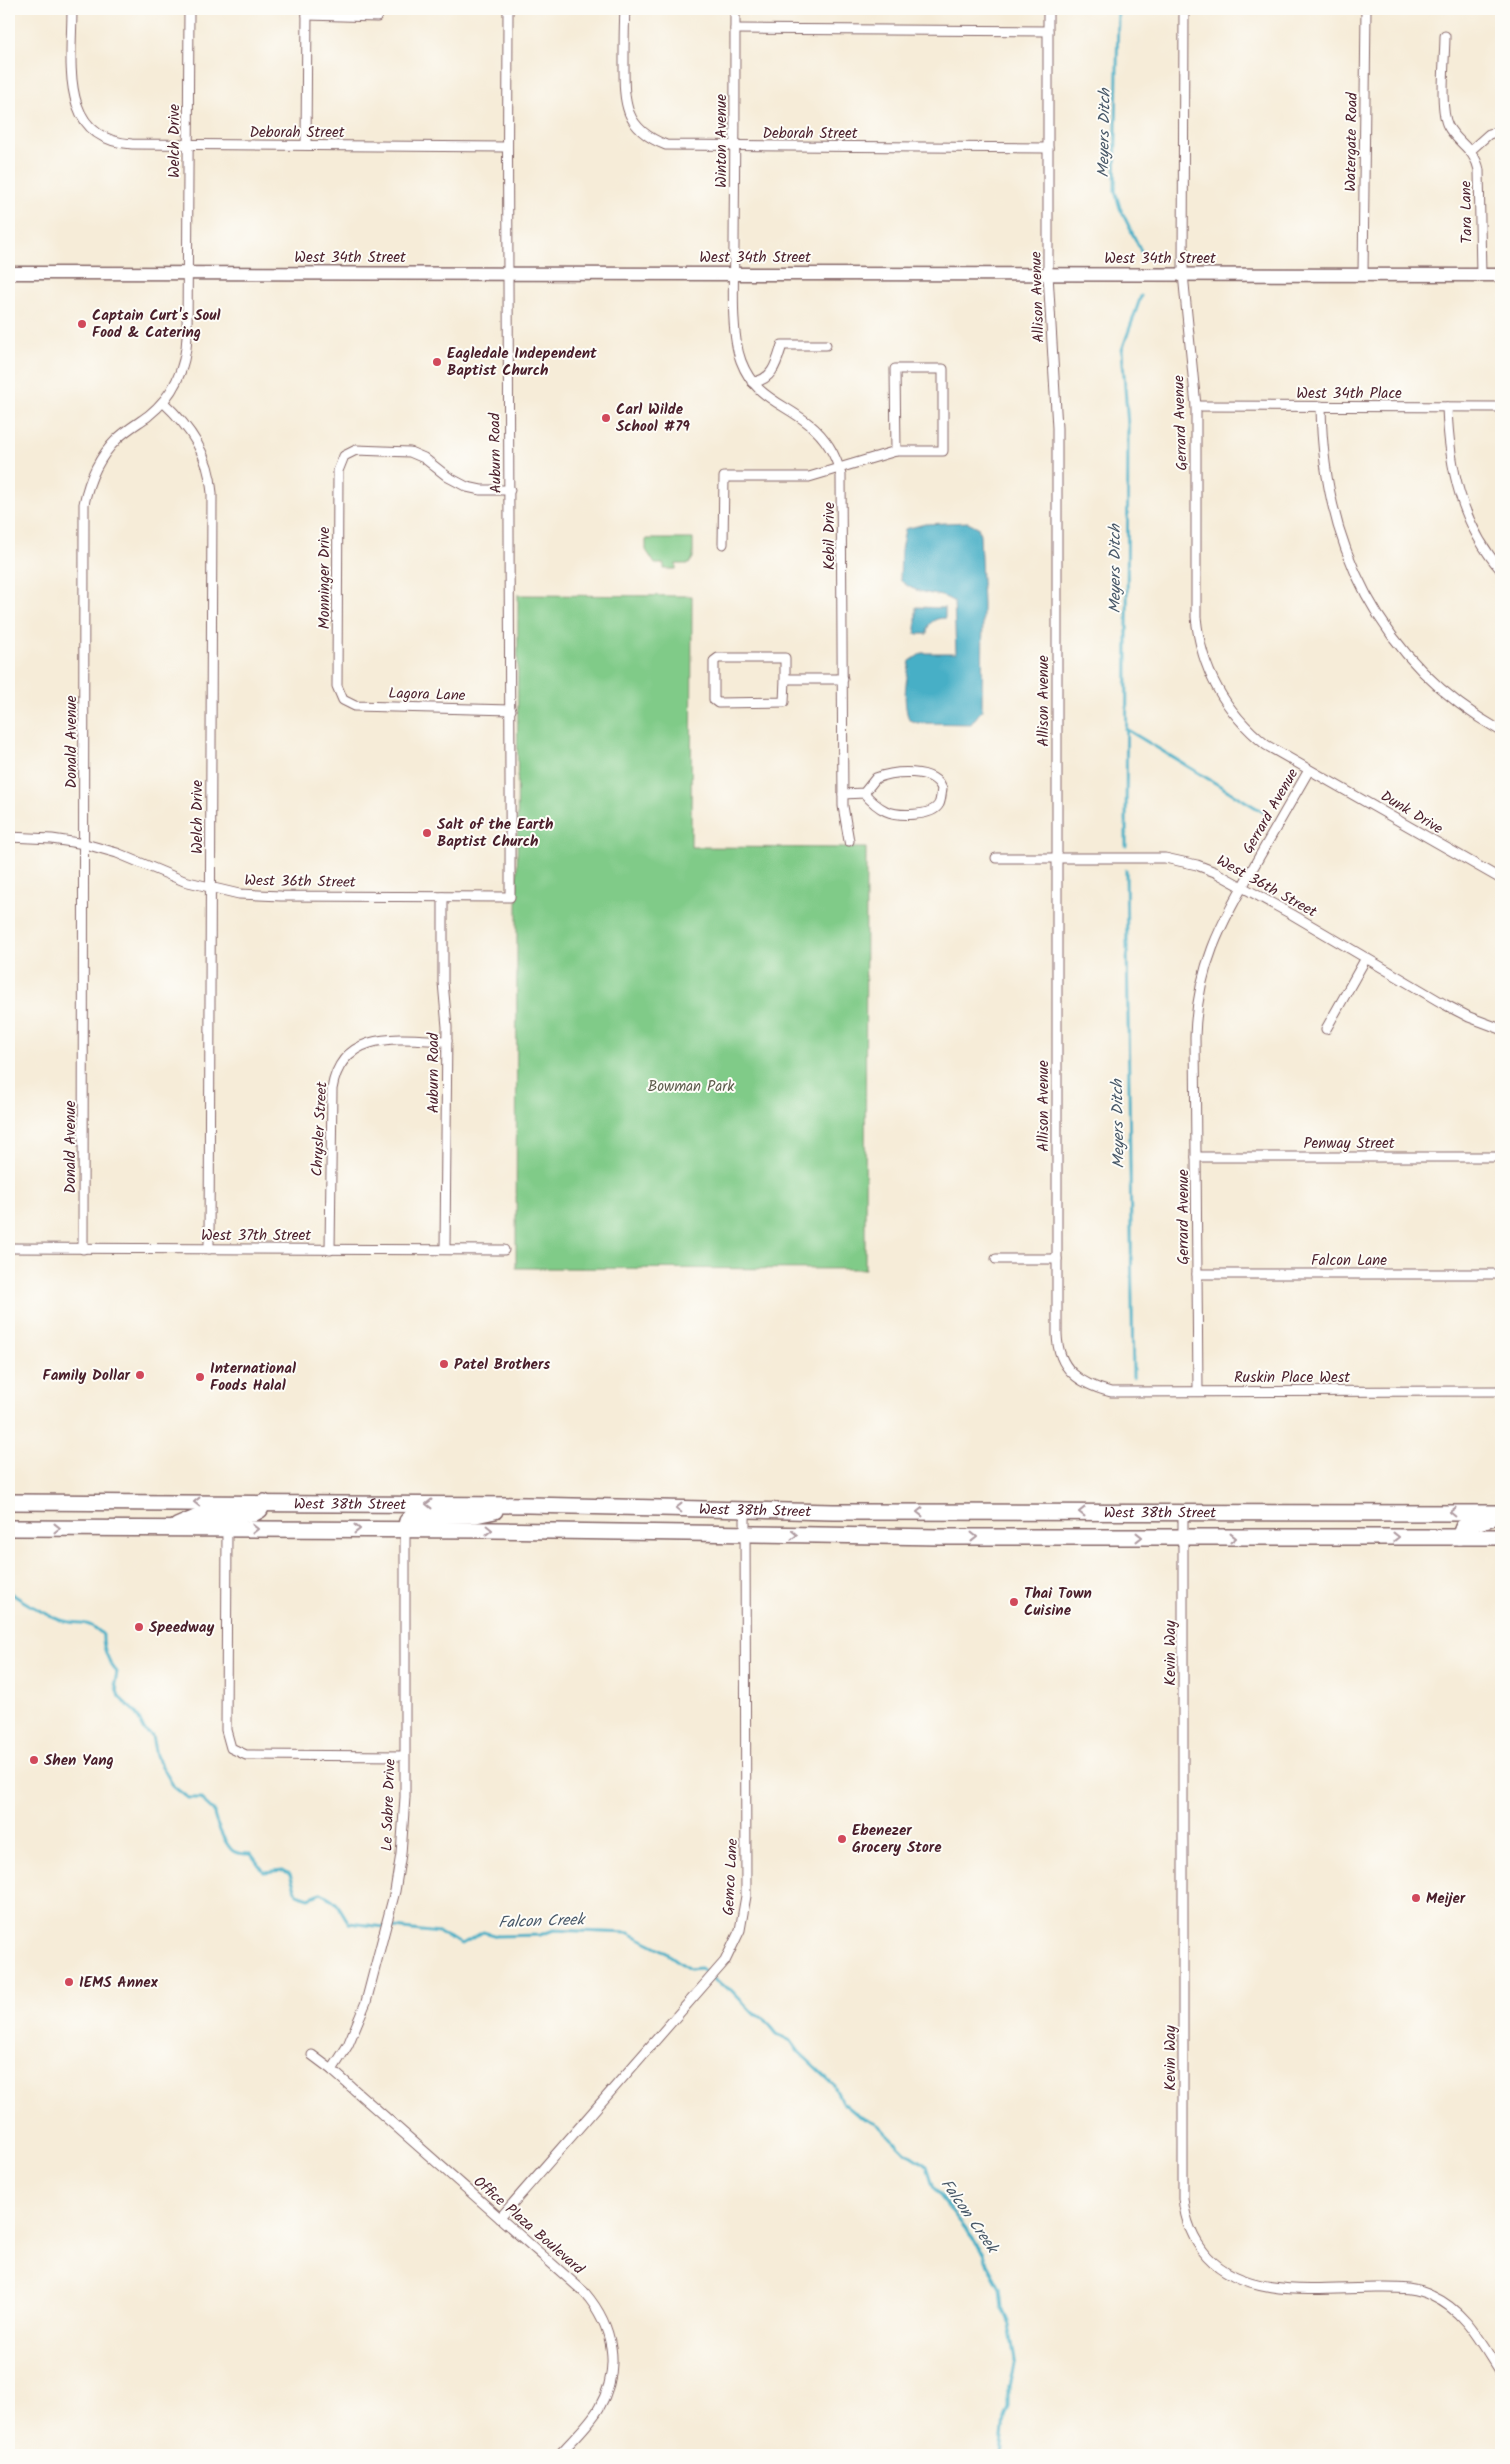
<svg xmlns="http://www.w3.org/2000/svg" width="1510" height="2464" font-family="Kalam,sans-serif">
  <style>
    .green { fill: #80cb88; stroke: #65755a }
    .water { fill: #47afc6; stroke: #486778 }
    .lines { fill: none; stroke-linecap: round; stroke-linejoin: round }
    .stream { stroke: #47afc6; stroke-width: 3 }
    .street-casing { stroke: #866768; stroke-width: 11 }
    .secondary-casing { stroke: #866768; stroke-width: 15 }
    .primary-casing { stroke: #866768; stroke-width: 18 }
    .street { stroke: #fff; stroke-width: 9 }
    .secondary { stroke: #fff; stroke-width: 12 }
    .primary { stroke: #fff; stroke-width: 15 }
    .oneway { stroke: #ae9aa0 }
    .poi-dot { fill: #d1495b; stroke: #fdfcf7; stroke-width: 2 }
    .labels { text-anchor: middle; stroke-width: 4; stroke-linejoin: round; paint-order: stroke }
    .street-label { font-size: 15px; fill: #4a1f2b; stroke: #fdfcf7 }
    .poi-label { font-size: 15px; font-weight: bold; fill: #4a1f2b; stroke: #fdfcf7; text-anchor: start }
    .park-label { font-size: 15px; fill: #5d5b4c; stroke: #fdfcf7 }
    .water-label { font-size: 16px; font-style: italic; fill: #495969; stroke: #fdfcf7 }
  </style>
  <rect width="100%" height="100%" fill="#fdfcf7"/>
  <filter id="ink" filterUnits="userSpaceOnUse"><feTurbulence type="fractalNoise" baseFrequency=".02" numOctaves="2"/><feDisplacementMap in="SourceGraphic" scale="10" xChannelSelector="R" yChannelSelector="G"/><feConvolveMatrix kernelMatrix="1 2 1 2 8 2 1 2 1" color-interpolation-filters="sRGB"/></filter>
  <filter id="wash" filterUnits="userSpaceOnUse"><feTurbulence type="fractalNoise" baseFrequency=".0096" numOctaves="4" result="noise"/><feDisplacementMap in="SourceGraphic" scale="20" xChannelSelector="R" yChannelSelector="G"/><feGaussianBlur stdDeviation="1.12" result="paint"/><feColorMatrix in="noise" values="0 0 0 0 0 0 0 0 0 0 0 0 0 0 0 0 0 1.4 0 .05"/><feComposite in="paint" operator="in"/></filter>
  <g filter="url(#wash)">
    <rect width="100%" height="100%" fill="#f6ecd8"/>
    <g class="green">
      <polygon points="646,539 693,539 693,558 689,564 676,564 676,569 664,569 664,564 655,564 646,550"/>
      <polygon points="518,595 692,596 691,847 866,848 865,1269 516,1268"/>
    </g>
    <g class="water">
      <path d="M968 522 978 527 980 534 983 604 982 710 971 724 918 723 909 720C902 701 906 680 910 661L922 653H956L954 602C937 590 920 598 900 580L901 550 905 529 925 524Z"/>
      <path d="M916 607 945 608V618C934 618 927 623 927 634H916Z"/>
    </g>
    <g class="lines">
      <g class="stream">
        <polyline points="1118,9 1115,191 1120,208 1142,253"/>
        <polyline points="1126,729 1268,815"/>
        <polyline points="1126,846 1128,425 1122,350 1141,296"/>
        <polyline points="1126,870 1133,1377"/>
        <path d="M9 1592C24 1602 44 1614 61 1620 80 1626 87 1618 103 1635 102 1646 109 1664 117 1672L115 1683 119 1697 136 1713 144 1730 152 1736 156 1756 174 1787 188 1798H200L214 1811C213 1819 228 1850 235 1852 240 1854 247 1854 251 1854L264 1872 283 1870 290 1874 297 1894 309 1898 321 1893C341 1903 337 1906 349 1923L439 1933 462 1944 483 1932 497 1936 540 1935 554 1930 629 1933 661 1949 689 1969 701 1968 717 1982 731 1990 754 2014 764 2018 777 2034 791 2041 799 2052 833 2084 842 2102 859 2116 878 2125 905 2152 927 2166 934 2188 984 2253 987 2264 1000 2288 1002 2308 1009 2324 1015 2361 1009 2385V2408L1005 2418 1001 2455"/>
      </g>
    </g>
  </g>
  <g filter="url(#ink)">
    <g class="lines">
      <defs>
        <g id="street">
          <path d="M72 9C72 61 58 140 132 144L507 147"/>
          <path d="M625 9C624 27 624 45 624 63 624 103 624 129 666 145L1048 148"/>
          <path d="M735 9C735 87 735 166 734 244 734 277 730 332 741 361 755 398 782 402 809 424 825 437 836 455 841 475L843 806 849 841"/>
          <path d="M1048 9V274L1057 428V1334C1058 1370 1080 1384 1111 1392L1501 1391"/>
          <path d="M1184 9 1183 274 1196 406V617C1201 669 1225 712 1266 745L1501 879"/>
          <polyline points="307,15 377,17"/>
          <polyline points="735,29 1048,31"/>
          <path d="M1445 36C1445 57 1439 109 1448 126 1457 143 1475 149 1479 170L1481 275"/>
          <polyline points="306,145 307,9"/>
          <polyline points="1471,150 1489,134 1501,131"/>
          <polyline points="1363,275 1366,9"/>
          <polygon points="895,369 943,369 943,451 896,451"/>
          <path d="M752 382C773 381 777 361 782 345H826"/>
          <path d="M163 402C191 428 209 455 212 493L209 1249"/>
          <polyline points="1196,406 1501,407"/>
          <path d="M1321 406C1323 544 1379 662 1501 731"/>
          <path d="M1447 407C1449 466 1461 524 1501 570"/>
          <polyline points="510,490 481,490 467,487 448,477 424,458 410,452 356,450 344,456 338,471 337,686 343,700 355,706 511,710"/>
          <polyline points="723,544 724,477 809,477 896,451"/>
          <polyline points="785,679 785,658 718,658 714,661 714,700 718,703 784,702 785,679 843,679"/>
          <path d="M843 794 864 793C870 800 877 807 886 811 897 816 932 817 939 804 941 800 941 794 942 789 934 767 894 771 876 778L864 793"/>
          <path d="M9 837 52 839 85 844 117 853 184 881 239 894 281 896 510 897C511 601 506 305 508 9"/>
          <polyline points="996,858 1165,858 1197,865 1215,872 1293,915 1444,1004 1469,1017 1501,1029"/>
          <polyline points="443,897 443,982 447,1027 445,1249"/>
          <polyline points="1326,1029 1366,958"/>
          <polyline points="1196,1157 1501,1157"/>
          <polyline points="9,1248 504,1250"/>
          <path d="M83 1249 84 504C89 479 99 457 117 439 126 430 137 424 148 416 173 396 186 368 187 336L189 9"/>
          <path d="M330 1250 332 1089C342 1028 401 1039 447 1041"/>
          <polyline points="996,1259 1057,1259"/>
          <polyline points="1197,1274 1501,1274"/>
          <path d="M1198 1391 1195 1037C1197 967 1220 926 1254 866 1272 834 1291 802 1309 770"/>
          <path d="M1183 1512V2198C1185 2219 1193 2240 1207 2256 1247 2300 1322 2288 1377 2288 1396 2288 1415 2287 1432 2296 1466 2311 1482 2345 1501 2374"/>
          <polyline points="227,1529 226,1730 231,1748 246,1755 404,1756"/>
          <path d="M312 2055 332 2070 585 2293C613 2326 622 2368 599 2408 589 2425 572 2440 559 2455"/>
          <polyline points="332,2070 348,2045 366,2002 395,1891 401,1854 405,1797 405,1529"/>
          <polyline points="500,2218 725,1961 740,1930 746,1896 745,1509"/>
        </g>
        <polyline id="secondary" points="9,273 1501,275"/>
        <g id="primary">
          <path id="s1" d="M9 1502 529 1505 833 1512 1501 1513"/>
          <polyline points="177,1526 198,1517 253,1514 260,1510 264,1502"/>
          <polyline points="9,1528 493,1530 940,1537 1501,1537"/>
          <polyline points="405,1529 407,1521 412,1516 476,1515 495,1511"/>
          <polyline points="1459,1537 1463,1527 1497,1516"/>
        </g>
      </defs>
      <use href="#street" class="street-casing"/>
      <use href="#secondary" class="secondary-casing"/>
      <use href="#primary" class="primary-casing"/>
      <use href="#street" class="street"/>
      <use href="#secondary" class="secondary"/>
      <use href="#primary" class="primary"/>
    </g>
    <defs><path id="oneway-chevron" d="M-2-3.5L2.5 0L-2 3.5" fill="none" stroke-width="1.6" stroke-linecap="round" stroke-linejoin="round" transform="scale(1.25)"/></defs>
    <g class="oneway">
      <use href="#oneway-chevron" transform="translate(197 1502) rotate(-180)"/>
      <use href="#oneway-chevron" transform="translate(429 1504) rotate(-180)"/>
      <use href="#oneway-chevron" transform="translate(679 1508) rotate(-179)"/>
      <use href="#oneway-chevron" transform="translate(920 1512) rotate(-180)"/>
      <use href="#oneway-chevron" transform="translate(1082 1512) rotate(180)"/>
      <use href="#oneway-chevron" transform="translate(1453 1512) rotate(-179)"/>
      <use href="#oneway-chevron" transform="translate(57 1528)"/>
      <use href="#oneway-chevron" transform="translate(255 1529)"/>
      <use href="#oneway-chevron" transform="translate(357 1529)"/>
      <use href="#oneway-chevron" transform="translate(489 1530) rotate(1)"/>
      <use href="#oneway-chevron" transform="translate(794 1535) rotate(1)"/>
      <use href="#oneway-chevron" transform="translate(974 1537)"/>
      <use href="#oneway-chevron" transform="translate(1139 1537)"/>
      <use href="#oneway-chevron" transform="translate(1396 1537)"/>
      <use href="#oneway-chevron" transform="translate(1233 1538)"/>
    </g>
  </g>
  <g class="poi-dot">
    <circle cx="82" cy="324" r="5"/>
    <circle cx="437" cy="362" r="5"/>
    <circle cx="606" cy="418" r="5"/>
    <circle cx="427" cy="833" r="5"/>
    <circle cx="444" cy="1364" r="5"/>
    <circle cx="140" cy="1375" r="5"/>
    <circle cx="200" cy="1377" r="5"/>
    <circle cx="1014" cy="1602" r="5"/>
    <circle cx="139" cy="1627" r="5"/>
    <circle cx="34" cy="1760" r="5"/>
    <circle cx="842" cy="1839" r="5"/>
    <circle cx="1416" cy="1898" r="5"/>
    <circle cx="69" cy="1982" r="5"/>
  </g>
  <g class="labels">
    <g class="street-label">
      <text x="297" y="137">Deborah Street</text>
      <text x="810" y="138">Deborah Street</text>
      <text transform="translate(174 141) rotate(-90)" y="5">Welch Drive</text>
      <text transform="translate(721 141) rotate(-90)" y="5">Winton Avenue</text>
      <text transform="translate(1351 142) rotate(-89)" y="5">Watergate Road</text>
      <text transform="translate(1466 212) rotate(-91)" y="5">Tara Lane</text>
      <text x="350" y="262">West 34th Street</text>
      <text x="755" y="262">West 34th Street</text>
      <text x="1160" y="263">West 34th Street</text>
      <text transform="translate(1037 297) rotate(-92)" y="5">Allison Avenue</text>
      <text x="1349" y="398">West 34th Place</text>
      <text transform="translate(1180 423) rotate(-92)" y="5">Gerrard Avenue</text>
      <text transform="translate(495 453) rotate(-91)" y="5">Auburn Road</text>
      <text transform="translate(829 536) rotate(-90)" y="5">Kebil Drive</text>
      <text transform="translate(324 578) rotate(-90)" y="5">Monninger Drive</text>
      <text transform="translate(427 694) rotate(2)" y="5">Lagora Lane</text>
      <text transform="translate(1043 701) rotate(-90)" y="5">Allison Avenue</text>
      <text transform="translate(71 742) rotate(-90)" y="5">Donald Avenue</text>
      <text transform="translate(1270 811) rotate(-60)" y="5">Gerrard Avenue</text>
      <text transform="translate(1412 812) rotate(31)" y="5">Dunk Drive</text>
      <text transform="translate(197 817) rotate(-90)" y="5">Welch Drive</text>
      <text transform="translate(300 881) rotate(1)" y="5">West 36th Street</text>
      <text transform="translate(1267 886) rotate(29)" y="5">West 36th Street</text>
      <text transform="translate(433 1073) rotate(-90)" y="5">Auburn Road</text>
      <text transform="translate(1043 1106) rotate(-90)" y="5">Allison Avenue</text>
      <text transform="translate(319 1129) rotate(-87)" y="5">Chrysler Street</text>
      <text x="1349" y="1148">Penway Street</text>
      <text transform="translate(70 1147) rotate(-90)" y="5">Donald Avenue</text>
      <text transform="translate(1183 1217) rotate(-90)" y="5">Gerrard Avenue</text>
      <text x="256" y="1240">West 37th Street</text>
      <text x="1349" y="1265">Falcon Lane</text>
      <text x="1292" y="1382">Ruskin Place West</text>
      <text dy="5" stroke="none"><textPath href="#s1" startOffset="341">West 38th Street</textPath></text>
      <text dy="5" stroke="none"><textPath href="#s1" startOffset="746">West 38th Street</textPath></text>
      <text dy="5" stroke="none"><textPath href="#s1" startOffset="1151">West 38th Street</textPath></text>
      <text transform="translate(1170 1653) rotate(-90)" y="5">Kevin Way</text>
      <text transform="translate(388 1805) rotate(-88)" y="5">Le Sabre Drive</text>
      <text transform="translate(730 1877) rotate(-87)" y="5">Gemco Lane</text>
      <text transform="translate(1170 2058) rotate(-90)" y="5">Kevin Way</text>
      <text transform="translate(529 2225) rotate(41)" y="5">Office Plaza Boulevard</text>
    </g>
    <g class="poi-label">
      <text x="92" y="320">Captain Curt's Soul<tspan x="92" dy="17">Food &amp; Catering</tspan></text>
      <text x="447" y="358">Eagledale Independent<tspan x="447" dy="17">Baptist Church</tspan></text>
      <text x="616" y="414">Carl Wilde<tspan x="616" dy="17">School #79</tspan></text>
      <text x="437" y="829">Salt of the Earth<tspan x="437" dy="17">Baptist Church</tspan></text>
      <text x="454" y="1369">Patel Brothers</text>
      <text x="210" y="1373">International<tspan x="210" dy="17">Foods Halal</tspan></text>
      <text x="130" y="1380" text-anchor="end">Family Dollar</text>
      <text x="1024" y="1598">Thai Town<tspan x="1024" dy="17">Cuisine</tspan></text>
      <text x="149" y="1632">Speedway</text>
      <text x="44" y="1765">Shen Yang</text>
      <text x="852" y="1835">Ebenezer<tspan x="852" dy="17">Grocery Store</tspan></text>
      <text x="1426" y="1903">Meijer</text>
      <text x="79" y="1987">IEMS Annex</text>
    </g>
    <g class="park-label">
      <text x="691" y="1091">Bowman Park</text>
    </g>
    <g class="water-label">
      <text transform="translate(1103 133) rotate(-89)" y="6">Meyers Ditch</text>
      <text transform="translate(1114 569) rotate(-90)" y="6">Meyers Ditch</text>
      <text transform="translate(1117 1124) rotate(-91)" y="6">Meyers Ditch</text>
      <text transform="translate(541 1920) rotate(-2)" y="6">Falcon Creek</text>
      <text transform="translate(970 2215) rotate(55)" y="6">Falcon Creek</text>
    </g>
  </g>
  <rect width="1510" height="2464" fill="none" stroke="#fdfcf7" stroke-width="30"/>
</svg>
